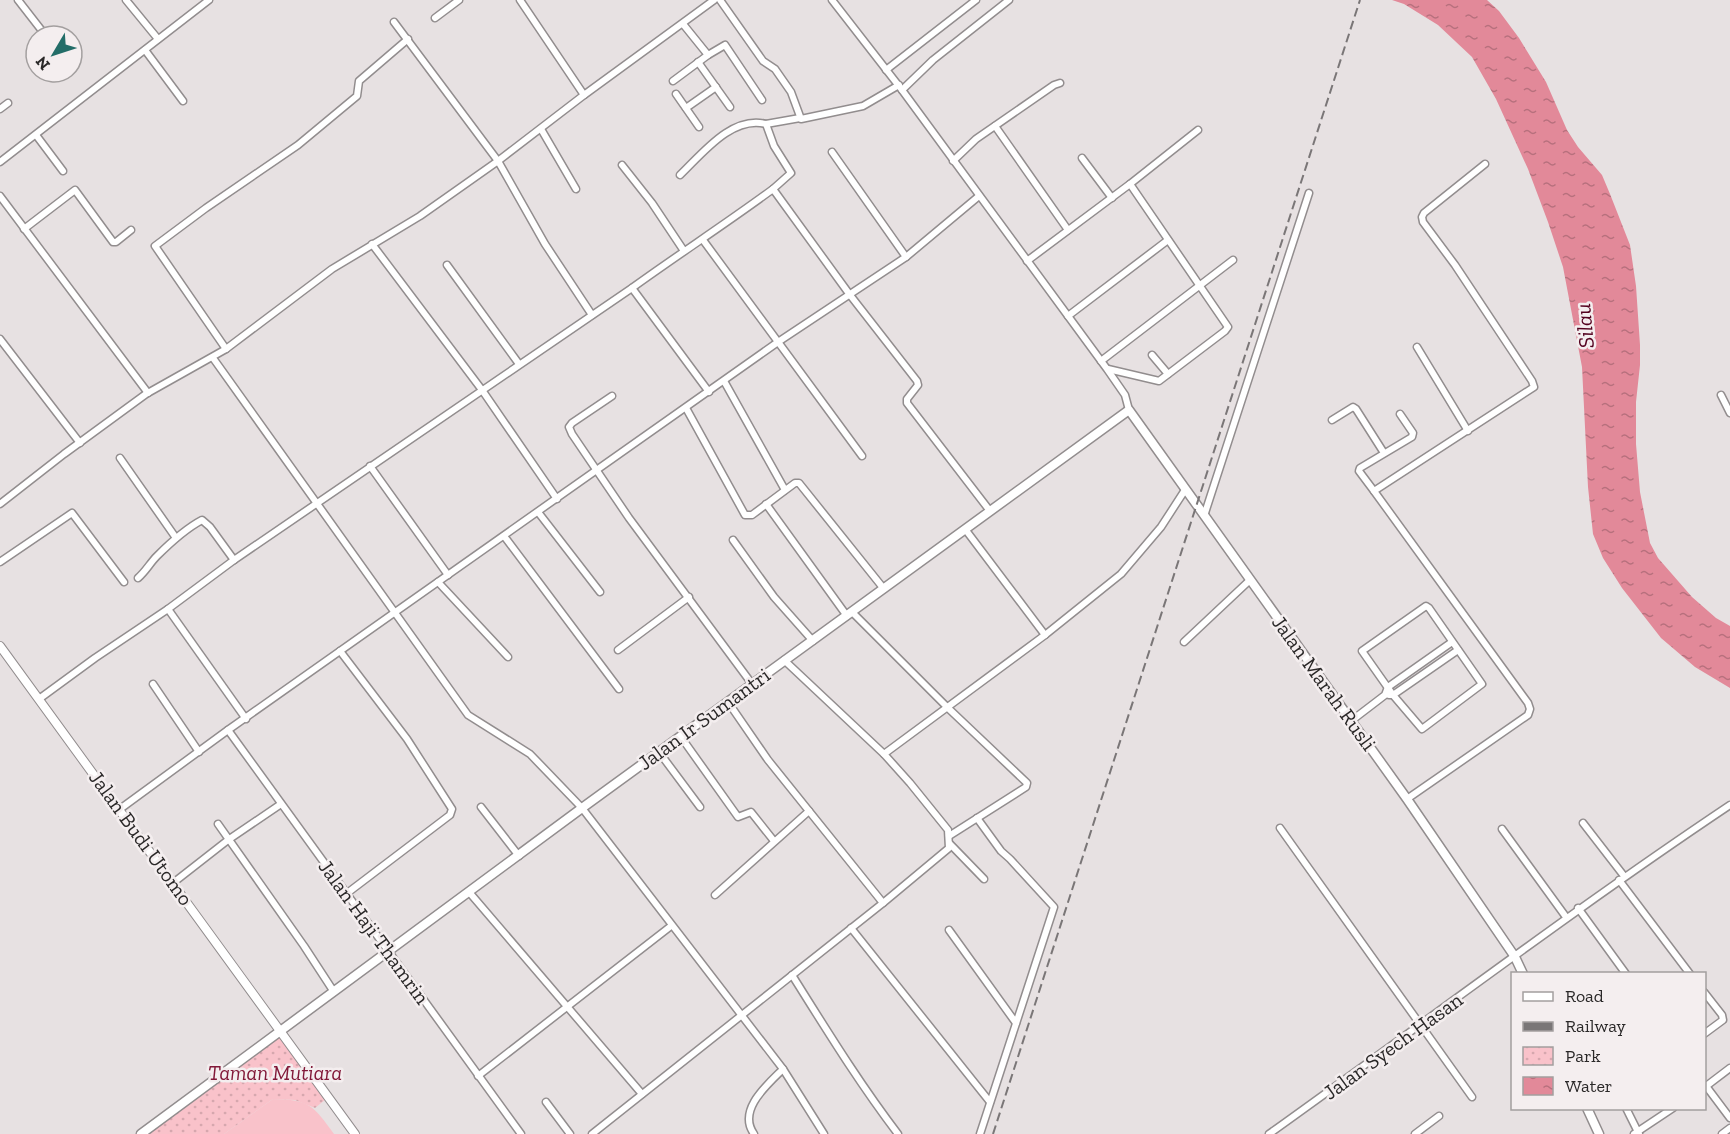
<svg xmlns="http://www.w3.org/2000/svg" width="1730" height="1134" font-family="'Zilla Slab',serif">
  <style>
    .green { fill: #f9c2ca }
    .park { fill: url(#park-dots) }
    .water { fill: url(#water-ripples) }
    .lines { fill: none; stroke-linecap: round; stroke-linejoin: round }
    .minor-casing { stroke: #928d8e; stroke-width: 9 }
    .tertiary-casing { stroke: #928d8e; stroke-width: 10 }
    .secondary-casing { stroke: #928d8e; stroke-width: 11 }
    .minor { stroke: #fff; stroke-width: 6 }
    .tertiary { stroke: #fff; stroke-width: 8 }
    .secondary { stroke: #fff; stroke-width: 8 }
    .rail { stroke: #7a7677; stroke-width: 2; stroke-dasharray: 9 4.5; stroke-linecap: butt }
    .labels { text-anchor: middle; stroke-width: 5; stroke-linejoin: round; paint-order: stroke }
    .street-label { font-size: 21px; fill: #2a2828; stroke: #f4eeef }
    .park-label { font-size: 21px; font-style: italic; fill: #821939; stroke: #f4eeef }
    .water-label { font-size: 22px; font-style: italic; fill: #54021f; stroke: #f4eeef }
  </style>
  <defs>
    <pattern id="park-dots" width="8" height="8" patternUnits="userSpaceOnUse" patternTransform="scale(1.5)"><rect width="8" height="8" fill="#f9c2ca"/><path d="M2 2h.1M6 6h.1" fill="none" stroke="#d6a7ae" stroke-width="1.8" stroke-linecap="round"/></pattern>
    <pattern id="water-ripples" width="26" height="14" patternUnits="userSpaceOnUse" patternTransform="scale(1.5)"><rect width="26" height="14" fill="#e28999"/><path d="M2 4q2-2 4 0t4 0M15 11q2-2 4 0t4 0" fill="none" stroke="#b7707d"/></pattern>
  </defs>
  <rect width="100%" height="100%" fill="#e7e1e2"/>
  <path class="green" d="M273 1099C310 1100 313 1105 334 1134H224Z"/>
  <polygon class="park" points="281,1036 326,1099 315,1108 295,1100 273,1099 224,1134 148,1134"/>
  <polygon class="water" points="1392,0 1487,0 1499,11 1519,38 1546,82 1567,130 1578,147 1602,175 1610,194 1630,245 1636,286 1640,345 1640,365 1636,402 1636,444 1640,492 1650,543 1658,558 1692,597 1716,618 1730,626 1730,688 1695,667 1661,638 1622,588 1603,558 1593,534 1588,487 1582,367 1563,267 1548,222 1528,169 1496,99 1472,57 1438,25 1404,4"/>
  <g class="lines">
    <defs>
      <g id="minor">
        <polyline points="18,0 46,36"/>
        <polyline points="126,0 158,39"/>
        <polyline points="520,0 584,95"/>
        <polyline points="720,0 763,61 775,69 791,92 801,119 863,106 899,85"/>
        <polyline points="832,0 902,90 1107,369 1125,395 1129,410"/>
        <polyline points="435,18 459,0"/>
        <polyline points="394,22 498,161 545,244 592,315"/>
        <polyline points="683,24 708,55"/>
        <polyline points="145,50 183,101"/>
        <polyline points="698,62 730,107"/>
        <polyline points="886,70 976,0"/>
        <polyline points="673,81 708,55 725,45 762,100"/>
        <polyline points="902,90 933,60 1009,0"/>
        <polyline points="676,94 699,127"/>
        <polyline points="686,108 716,87"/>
        <polyline points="0,109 8,103"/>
        <polyline points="766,124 800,118"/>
        <polyline points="995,126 1068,230"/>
        <polyline points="541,129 576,189"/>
        <polyline points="36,135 63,171"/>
        <polyline points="832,152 906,257"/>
        <polyline points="1082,158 1112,198"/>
        <polyline points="953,161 976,139 1054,85 1060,83"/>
        <polyline points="0,162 209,0"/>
        <polyline points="622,165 652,203 684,251"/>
        <path d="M680 175C702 154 732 115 766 124L774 146 791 173 773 189"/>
        <polyline points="0,196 148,393"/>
        <polyline points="24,229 75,190 113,242 116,242 131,230"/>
        <polyline points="703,240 862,456"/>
        <polyline points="372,244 482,390 557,499"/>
        <polyline points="1027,261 1130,184 1198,130"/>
        <polyline points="447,265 519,364"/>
        <polyline points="632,288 709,392"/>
        <polyline points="1068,316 1168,240"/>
        <polyline points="0,339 80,443"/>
        <polyline points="1417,347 1468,431"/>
        <polyline points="226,349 155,246 206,208 298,145 357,96 359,81 408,39"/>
        <polyline points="1152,355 1168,374"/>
        <polyline points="213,358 468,715 530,754 582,808 783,1069 824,1134"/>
        <polyline points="1101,361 1233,260"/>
        <polyline points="1108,369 1159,381 1225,331 1228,327 1130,184"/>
        <polyline points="724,381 785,490"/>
        <polyline points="1721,395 1730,413"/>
        <polyline points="612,396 572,423 569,427 572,434 629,518 752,684"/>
        <polyline points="686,408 745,515 752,515 795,483 799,483 884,589"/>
        <polyline points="1332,420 1353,407 1356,409 1384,453"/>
        <polyline points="120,458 176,538"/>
        <polyline points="370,466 448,575"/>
        <polyline points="1374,491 1359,471 1360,468 1412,437 1413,433 1400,414"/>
        <polyline points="0,504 64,454 146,394 226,349 332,269 420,216 498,161 584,95 714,0"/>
        <polyline points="766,504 847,616"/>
        <polyline points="538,512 600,592"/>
        <polyline points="1204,516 1309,193"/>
        <polyline points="965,529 1045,635"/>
        <polyline points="504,536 619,689"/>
        <polyline points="733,540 774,597 813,641"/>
        <polyline points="0,562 72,513 124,582"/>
        <path d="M138 578C146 571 150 563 157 556 170 543 185 529 202 520L210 527 234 560"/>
        <polyline points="438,582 508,657"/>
        <polygon points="1426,606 1429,608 1482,684 1422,729 1393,695 1362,651"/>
        <polyline points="168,609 246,719"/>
        <polyline points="852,612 948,708 1027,783 1026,787 949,836"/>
        <polyline points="1184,642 1250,580"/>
        <polyline points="618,650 689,597"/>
        <polyline points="340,651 407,739 452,809 450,815 346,894"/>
        <polyline points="153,684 199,752"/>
        <polyline points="1389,695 1393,695 1458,650"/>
        <path d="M39 699 95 658 168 609 234 560 632 288C679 254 727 223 773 189L850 295 917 381 918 385 907 399V403L990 511"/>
        <polyline points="728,702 768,760 883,903"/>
        <polyline points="1351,721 1385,695 1388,687 1452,642"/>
        <polyline points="228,730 521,1134"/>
        <polyline points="681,737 738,817 751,812 774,841"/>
        <polyline points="659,752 700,807"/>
        <polyline points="884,754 1045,635 1121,574 1161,527 1185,490"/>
        <polyline points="1407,799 1528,715 1530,709 1528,703 1374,491 1534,387 1532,381 1455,265 1423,222 1422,217 1424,213 1485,164"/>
        <polyline points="481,807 519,856"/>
        <polyline points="120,809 228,730 778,342 906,257 979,196"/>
        <polyline points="977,818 1001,851 1010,859 1054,907 980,1134"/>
        <polyline points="1583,823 1624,876"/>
        <polyline points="218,824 304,946 334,992"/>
        <polyline points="1280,828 1472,1097"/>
        <polyline points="1502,829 1566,917"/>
        <polyline points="950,844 984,879"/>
        <polyline points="1619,880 1690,974"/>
        <polyline points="173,883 228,840 281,804"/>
        <polyline points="469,892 642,1094"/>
        <polyline points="715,895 809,811"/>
        <polyline points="1578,908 1626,974"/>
        <polyline points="851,928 990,1102"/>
        <polyline points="949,930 1016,1023"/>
        <path d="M792 975C826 1029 859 1083 898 1134"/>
        <polyline points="1704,992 1722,1015 1723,1020 1704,1034"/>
        <polyline points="478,1076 671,926"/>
        <polyline points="1706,1086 1730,1118"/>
        <polyline points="1705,1087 1730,1068"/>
        <polyline points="546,1102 570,1134"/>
        <polyline points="1626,1108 1639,1134"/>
        <polyline points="592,1134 883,903 949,848 948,830 910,783 884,754 784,660"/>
        <path d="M754 1134C737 1110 767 1085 783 1069"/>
        <path d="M1269 1134C1423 1024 1573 910 1730 805"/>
        <polyline points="1415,1134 1439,1116"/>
        <polyline points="1634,1134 1673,1108"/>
        <polyline points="1722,1134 1730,1128"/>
      </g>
      <polyline id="tertiary" points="0,646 355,1134"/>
      <g id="secondary">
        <polyline points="1587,1108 1599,1134"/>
        <polyline points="141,1134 582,808 1129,410 1407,799 1515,957 1523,974"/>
      </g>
    </defs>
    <use href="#minor" class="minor-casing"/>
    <use href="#tertiary" class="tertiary-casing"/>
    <use href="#secondary" class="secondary-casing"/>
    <use href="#minor" class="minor"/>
    <use href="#tertiary" class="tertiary"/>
    <use href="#secondary" class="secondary"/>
    <polyline class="rail" points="993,1134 1360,0"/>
  </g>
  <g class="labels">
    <g class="street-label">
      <text transform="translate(1324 683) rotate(54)" y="7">Jalan Marah Rusli</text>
      <text transform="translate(704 719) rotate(-36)" y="7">Jalan Ir Sumantri</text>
      <text transform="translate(141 838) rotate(54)" y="7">Jalan Budi Utomo</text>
      <text transform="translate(374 932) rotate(54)" y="7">Jalan Haji Thamrin</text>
      <text transform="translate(1393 1046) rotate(-36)" y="7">Jalan Syech Hasan</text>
    </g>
    <g class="park-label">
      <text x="275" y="1080">Taman Mutiara</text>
    </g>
    <g class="water-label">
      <text transform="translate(1584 326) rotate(-95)" y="8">Silau</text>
    </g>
  </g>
  <rect x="1511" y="972" width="195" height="138" fill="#f4eeef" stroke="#a39f9f" stroke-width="1.5"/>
  <rect x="1523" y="992" width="30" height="9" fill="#ffffff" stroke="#a39f9f" stroke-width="1.5"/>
  <text x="1565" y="1002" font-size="18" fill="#2a2828">Road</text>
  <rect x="1523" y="1022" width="30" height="9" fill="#7a7677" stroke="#a39f9f" stroke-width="1.5"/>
  <text x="1565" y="1032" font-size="18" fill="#2a2828">Railway</text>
  <rect x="1523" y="1047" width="30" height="18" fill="url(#park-dots)" stroke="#a39f9f" stroke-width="1.5"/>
  <text x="1565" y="1062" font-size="18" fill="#2a2828">Park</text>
  <rect x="1523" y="1077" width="30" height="18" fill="url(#water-ripples)" stroke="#a39f9f" stroke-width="1.5"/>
  <text x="1565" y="1092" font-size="18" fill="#2a2828">Water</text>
  <g transform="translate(54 54) rotate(231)"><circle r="28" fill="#f4eeef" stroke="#a39f9f" stroke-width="1.5"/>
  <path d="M0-4.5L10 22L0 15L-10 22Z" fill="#236d68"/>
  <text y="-9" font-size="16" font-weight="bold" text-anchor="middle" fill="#2a2828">N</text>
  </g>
</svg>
